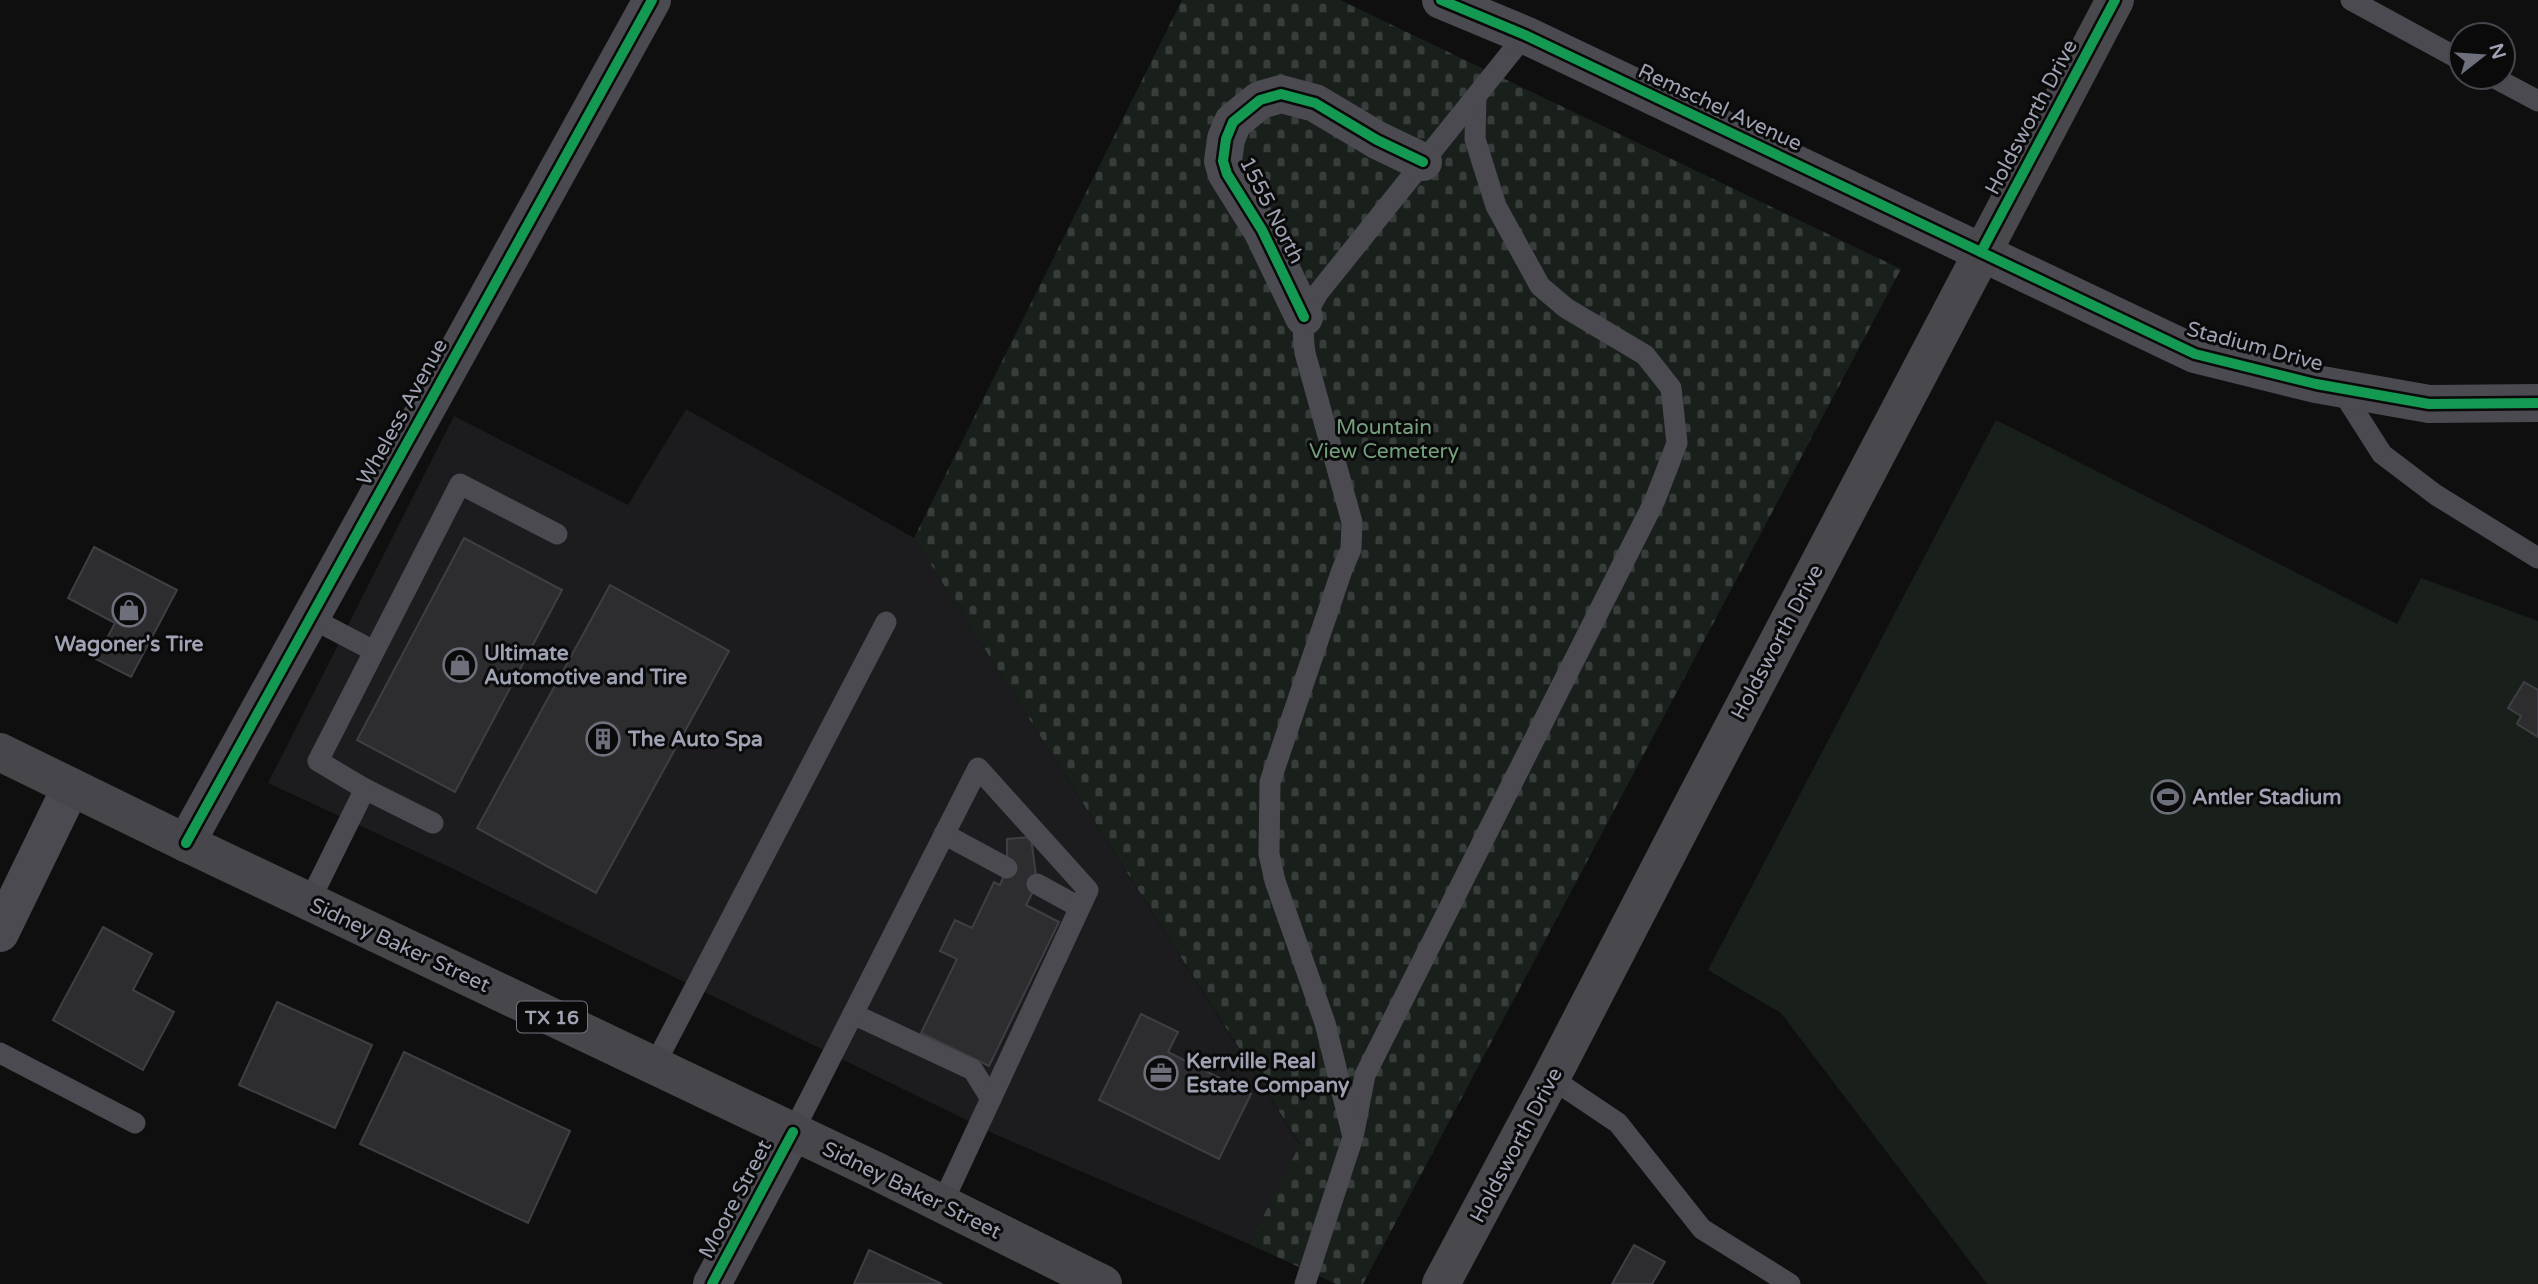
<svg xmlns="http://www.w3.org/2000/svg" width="2538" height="1284" font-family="'Varela Round',sans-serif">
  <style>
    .built { fill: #1c1c1e }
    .grass { fill: #19201b }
    .cemetery { fill: url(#cemetery-stones) }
    .building { fill: #2d2d30; stroke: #3e3f44; stroke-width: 2 }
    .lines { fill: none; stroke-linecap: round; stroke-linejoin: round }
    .service { stroke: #4a4a50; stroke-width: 21 }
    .minor { stroke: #4a4a50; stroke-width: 38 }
    .secondary { stroke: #48484d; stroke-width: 38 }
    .primary { stroke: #46464b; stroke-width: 38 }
    .cycleway-casing { stroke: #0a0a0b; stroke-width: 15 }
    .cycleway { stroke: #139951; stroke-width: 10 }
    .labels { text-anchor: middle; stroke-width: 6; stroke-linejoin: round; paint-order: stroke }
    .shield { fill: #0a0a0b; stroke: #727481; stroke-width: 2 }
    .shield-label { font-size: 19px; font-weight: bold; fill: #9fa2b3 }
    .street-label { font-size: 21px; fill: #9fa2b3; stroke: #0a0a0b }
    .park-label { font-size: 21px; fill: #74a07d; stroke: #0a0a0b }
    .poi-label { font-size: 21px; font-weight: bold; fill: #9fa2b3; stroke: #0a0a0b; text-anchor: start }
  </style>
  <defs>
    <pattern id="cemetery-stones" width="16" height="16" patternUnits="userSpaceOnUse" patternTransform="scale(1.75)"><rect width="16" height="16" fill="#19201b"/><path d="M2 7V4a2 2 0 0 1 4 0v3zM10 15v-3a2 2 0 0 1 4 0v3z" fill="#373d3a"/></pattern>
  </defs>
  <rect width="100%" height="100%" fill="#0f0f10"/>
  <polygon class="built" points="686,409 914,538 1300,1145 1249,1244 999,1136 445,865 268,783 454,416 628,505"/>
  <polygon class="grass" points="1996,420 2397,624 2421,578 2538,621 2538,1284 1987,1284 1781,1013 1708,970"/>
  <polygon class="cemetery" points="1182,0 1340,0 1901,269 1363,1284 1336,1284 1249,1244 1300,1144 914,538"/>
  <g class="building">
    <polygon points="464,538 562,590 455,792 357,740"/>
    <polygon points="94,547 177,590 131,677 96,659 115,623 68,598"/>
    <polygon points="610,585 729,651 596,893 477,828"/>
    <polygon points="2524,682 2538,690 2538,737 2517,724 2521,716 2508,708"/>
    <polygon points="1031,837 1037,884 1026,905 1059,922 989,1066 921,1033 957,959 940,951 955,920 972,928 994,882 1000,885 1007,868 1007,839"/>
    <polygon points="103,927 152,954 133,990 174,1012 143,1070 53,1020"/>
    <polygon points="277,1002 372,1045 335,1128 239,1085"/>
    <polygon points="1141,1014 1178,1032 1168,1052 1251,1094 1219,1159 1099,1100"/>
    <polygon points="404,1052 570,1131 528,1223 360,1144"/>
    <polygon points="1634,1245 1665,1262 1652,1284 1612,1284"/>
    <polygon points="869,1250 942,1284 854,1284"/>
  </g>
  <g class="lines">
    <g class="service">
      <polyline points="2351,0 2461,60"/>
      <polyline points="2493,77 2538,101"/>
      <polyline points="2340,388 2382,454 2436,495 2538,558"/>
      <polyline points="311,618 374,651"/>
      <polyline points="433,823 365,789 318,761 460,484 557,534"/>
      <polyline points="944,834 1007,868"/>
      <polyline points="1037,884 1079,907"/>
      <polyline points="309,902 365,789"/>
      <polyline points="853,1014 973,1070 991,1099"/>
      <polyline points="0,1053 135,1123"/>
      <polyline points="654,1066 886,622"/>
      <polyline points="1551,1078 1618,1123 1702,1229 1790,1284"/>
      <polyline points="793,1132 978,768 1088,890 942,1204"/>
      <polyline points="1354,1132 1365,1075 1655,500 1677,443 1671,388 1645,355 1566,308 1540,286 1496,206 1475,139 1476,97"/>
      <path d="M1305 1284 1353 1137 1325 1023 1275 881 1269 854 1270 782 1342 570 1351 549 1352 522 1305 353C1301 323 1303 319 1318 293L1525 35"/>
    </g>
    <g class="minor">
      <polyline points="1441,0 1525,35 2195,354 2316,384 2429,404 2538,403"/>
      <polyline points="1304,317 1262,230 1227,174 1223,161 1226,139 1233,122 1260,100 1281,94 1315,103 1377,140 1423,162"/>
      <polyline points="186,843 652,0"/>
      <polyline points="0,933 71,787"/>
      <polyline points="712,1284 793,1132"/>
    </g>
    <polyline class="secondary" points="1441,1284 1551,1078 1697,796 2115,0"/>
    <polyline class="primary" points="0,752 186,843 876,1171 1103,1284"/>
    <defs>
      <g id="cycleway">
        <polyline points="1441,0 1525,35 2195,354 2316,384 2429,404 2538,403"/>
        <polyline points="1981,252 2115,0"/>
        <polyline points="1304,317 1262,230 1227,174 1223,161 1226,139 1233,122 1260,100 1281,94 1315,103 1377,140 1423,162"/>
        <polyline points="186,843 652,0"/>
        <polyline points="712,1284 793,1132"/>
      </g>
    </defs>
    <use href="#cycleway" class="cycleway-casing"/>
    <use href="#cycleway" class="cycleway"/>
  </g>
  <defs>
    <symbol id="shop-ring" viewBox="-11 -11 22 22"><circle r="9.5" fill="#0a0a0b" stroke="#6d6f7a" stroke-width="1.5"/><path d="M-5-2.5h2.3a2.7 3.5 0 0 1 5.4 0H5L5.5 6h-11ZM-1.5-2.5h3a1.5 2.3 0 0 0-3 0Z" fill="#6d6f7a"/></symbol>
    <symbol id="building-ring" viewBox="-11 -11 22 22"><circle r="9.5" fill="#0a0a0b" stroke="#6d6f7a" stroke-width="1.5"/><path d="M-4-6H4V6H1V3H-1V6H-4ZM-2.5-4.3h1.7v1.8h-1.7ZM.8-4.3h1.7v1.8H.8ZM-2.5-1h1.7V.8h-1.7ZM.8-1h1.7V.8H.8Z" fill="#6d6f7a"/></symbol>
    <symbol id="stadium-ring" viewBox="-11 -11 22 22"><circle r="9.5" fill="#0a0a0b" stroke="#6d6f7a" stroke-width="1.5"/><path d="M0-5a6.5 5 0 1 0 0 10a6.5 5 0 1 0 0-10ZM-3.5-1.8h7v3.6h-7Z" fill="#6d6f7a"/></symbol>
    <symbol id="office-ring" viewBox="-11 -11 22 22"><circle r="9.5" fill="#0a0a0b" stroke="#6d6f7a" stroke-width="1.5"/><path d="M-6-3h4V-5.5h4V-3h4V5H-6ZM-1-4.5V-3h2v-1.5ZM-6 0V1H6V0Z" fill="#6d6f7a"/></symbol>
  </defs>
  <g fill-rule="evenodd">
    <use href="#shop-ring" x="110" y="591" width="38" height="38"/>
    <use href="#shop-ring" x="441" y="646" width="38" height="38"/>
    <use href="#building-ring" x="584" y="720" width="38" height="38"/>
    <use href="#stadium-ring" x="2149" y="778" width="38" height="38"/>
    <use href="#office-ring" x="1142" y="1054" width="38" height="38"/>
  </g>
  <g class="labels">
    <rect class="shield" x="517" y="1001.5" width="70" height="31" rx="5"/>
    <g class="shield-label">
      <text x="552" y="1024">TX 16</text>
    </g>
    <g class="street-label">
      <text transform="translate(1720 107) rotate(25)" y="7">Remschel Avenue</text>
      <text transform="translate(2031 117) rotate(-62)" y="7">Holdsworth Drive</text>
      <text transform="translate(1272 210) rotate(63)" y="7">1555 North</text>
      <text transform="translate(2255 346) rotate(15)" y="7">Stadium Drive</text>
      <text transform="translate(402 412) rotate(-61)" y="7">Wheless Avenue</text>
      <text transform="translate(1777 642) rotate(-62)" y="7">Holdsworth Drive</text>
      <text transform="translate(400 945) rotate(25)" y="7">Sidney Baker Street</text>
      <text transform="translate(1516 1145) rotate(-62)" y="7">Holdsworth Drive</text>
      <text transform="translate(912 1190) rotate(26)" y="7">Sidney Baker Street</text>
      <text transform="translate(735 1199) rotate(-62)" y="7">Moore Street</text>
    </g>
    <g class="park-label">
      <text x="1384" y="434">Mountain<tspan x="1384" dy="24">View Cemetery</tspan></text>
    </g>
    <g class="poi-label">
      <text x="129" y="651" text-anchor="middle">Wagoner's Tire</text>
      <text x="484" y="660">Ultimate<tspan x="484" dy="24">Automotive and Tire</tspan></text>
      <text x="628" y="746">The Auto Spa</text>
      <text x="2192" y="804">Antler Stadium</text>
      <text x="1186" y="1068">Kerrville Real<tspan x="1186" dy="24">Estate Company</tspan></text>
    </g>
  </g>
  <g transform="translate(2482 56) rotate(73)"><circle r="33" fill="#0a0a0b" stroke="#46474e" stroke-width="2"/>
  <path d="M0-5L12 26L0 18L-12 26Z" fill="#6d6f7a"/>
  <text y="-10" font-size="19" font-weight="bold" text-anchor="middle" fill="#9fa2b3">N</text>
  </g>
</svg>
